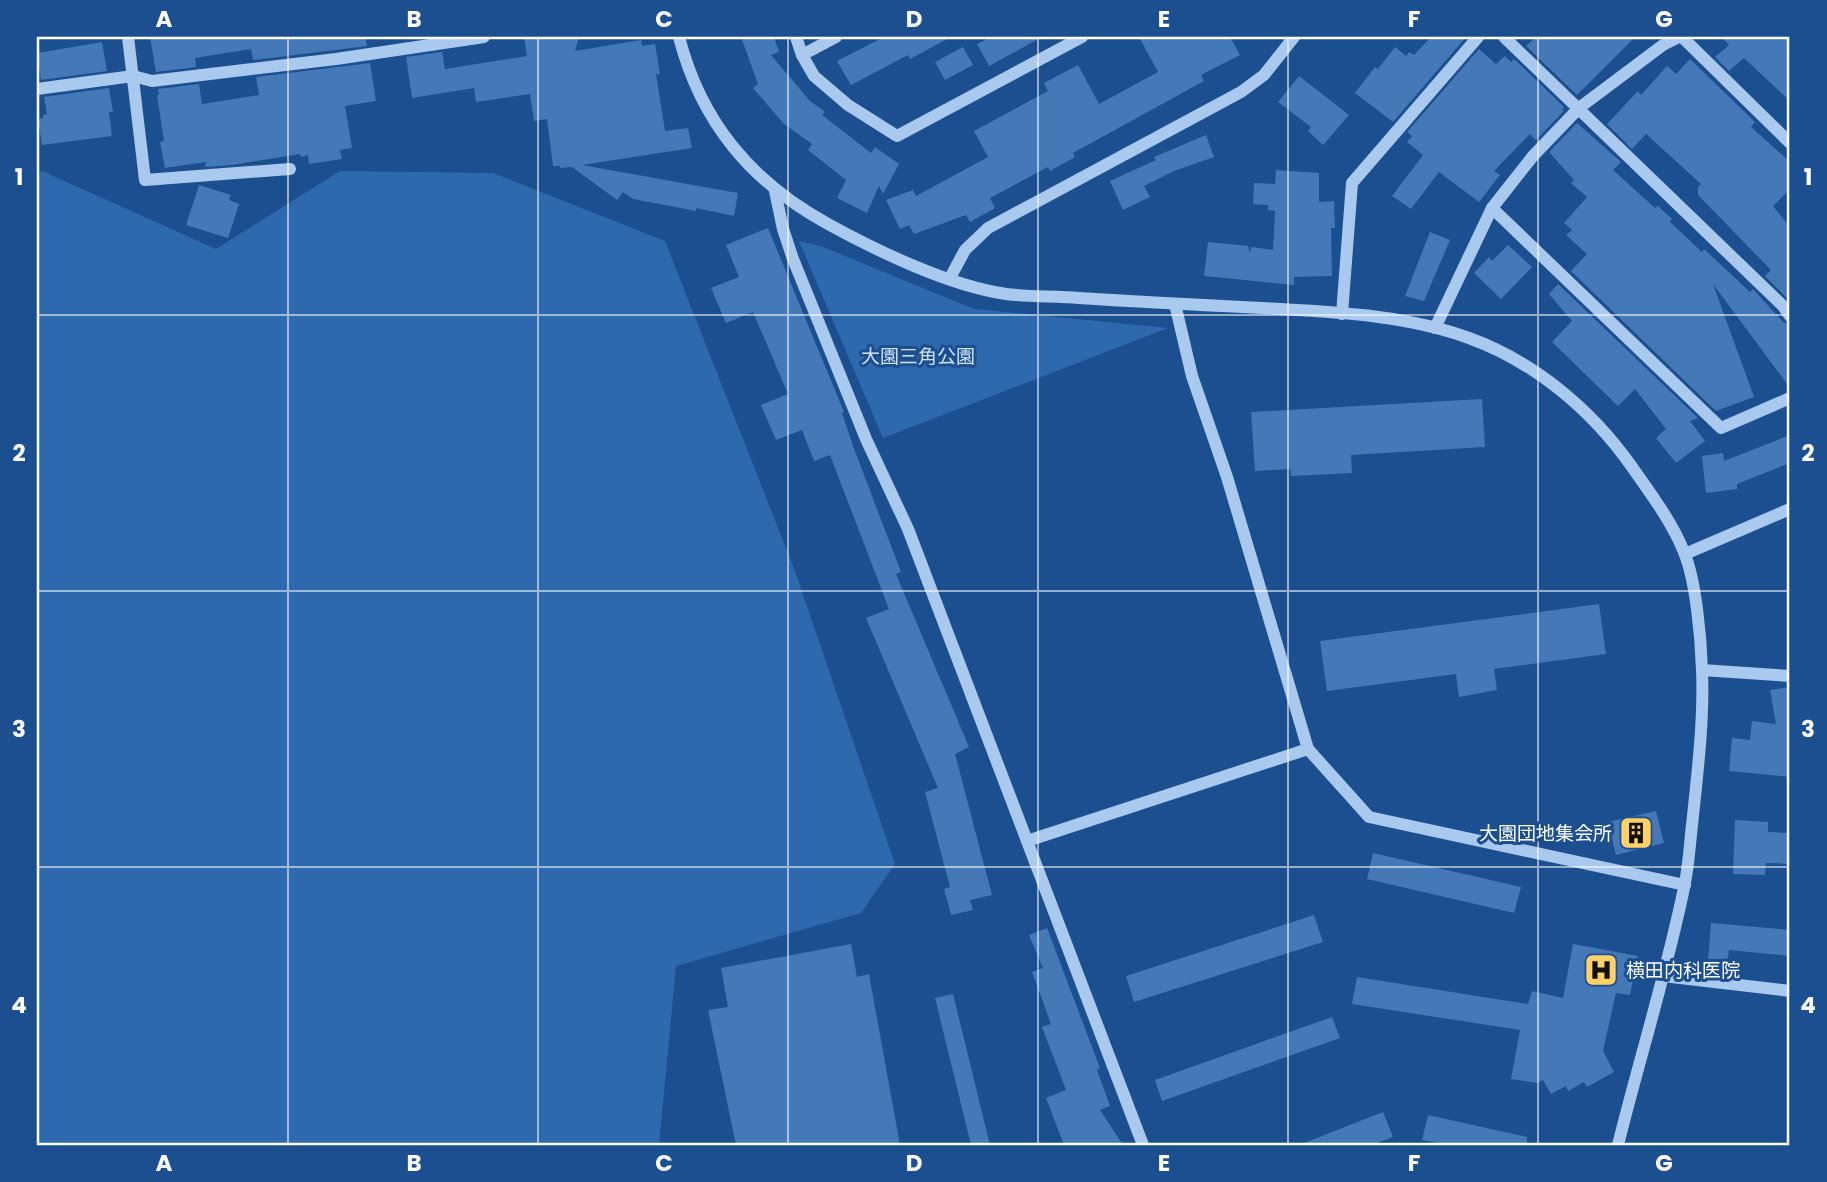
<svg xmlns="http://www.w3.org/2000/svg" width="1827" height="1182" font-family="Poppins,'Noto Sans JP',sans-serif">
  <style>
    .green { fill: #2e69ad }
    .building { fill: #4478b7 }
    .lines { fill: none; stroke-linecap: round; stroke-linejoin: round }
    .minor { stroke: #a9c9ee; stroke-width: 12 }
    .grid { fill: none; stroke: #fff; stroke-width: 2; stroke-opacity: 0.55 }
    .labels { text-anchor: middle; stroke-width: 6; stroke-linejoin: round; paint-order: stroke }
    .park-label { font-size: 19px; fill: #cfe3fa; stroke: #1b4f8f }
    .poi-label { font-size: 19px; fill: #fff; stroke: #1b4f8f; text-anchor: end }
    .neatline { fill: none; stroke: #fff; stroke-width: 2.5 }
    .grid-label { font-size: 23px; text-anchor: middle; font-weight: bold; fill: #fff }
  </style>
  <rect width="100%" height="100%" fill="#1b4f8f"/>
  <g class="green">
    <polygon points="42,171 216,249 340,171 493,173 665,241 795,571 895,864 861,913 676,966 659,1145 37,1145 37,175"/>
    <polygon points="799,241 823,247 974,309 1168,328 883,438"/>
  </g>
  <g class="building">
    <polygon points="150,37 365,37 367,46 253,60 251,49 195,58 196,67 156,72"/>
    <polygon points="524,37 579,37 575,51 641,40 642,46 655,44 660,74 656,74 665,131 688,128 692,148 582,165 738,193 734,216 696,208 696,211 633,199 623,192 617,200 572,167 560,168 560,166 553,166 547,119 534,121 530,94 476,102 474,88 412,98 406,57 442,52 445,69 527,56"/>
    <polygon points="741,37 774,37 779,52 771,55 810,101 825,112 822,115 871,153 875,147 899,164 883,194 879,186 867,213 837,198 846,180 808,150 812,144 784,124 753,88 758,84"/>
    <polygon points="884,37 951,37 910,59 908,55 851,85 837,61"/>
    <polygon points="991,37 1042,37 989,66 977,44"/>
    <polygon points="1139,37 1230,37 1240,55 1201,75 1204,81 1073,153 1075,157 1050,171 1048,167 990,198 995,208 970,222 966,215 914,234 909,225 900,229 886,200 913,190 916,196 988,157 974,131 1048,91 1044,83 1078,65 1099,104 1158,72"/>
    <polygon points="1431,37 1466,37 1393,122 1355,93 1375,67 1378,69 1395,47 1406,56 1409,52 1414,55"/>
    <polygon points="1536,37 1635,37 1577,95 1526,46"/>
    <polygon points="1722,37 1790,37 1790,101 1744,58 1729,71 1715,57 1729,45"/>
    <polygon points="102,42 107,71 41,80 37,53"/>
    <polygon points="963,47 973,65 945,80 935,62"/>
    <polygon points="1479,49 1496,64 1505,56 1511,62 1514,59 1564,107 1562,110 1564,111 1536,140 1530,134 1494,171 1500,175 1479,202 1439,172 1411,209 1392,196 1423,155 1407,142 1412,136 1407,132"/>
    <polygon points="1690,59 1755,122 1751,127 1790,162 1790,189 1773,206 1790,227 1790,301 1765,276 1771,270 1698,195 1698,187 1701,184 1646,134 1632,149 1607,124 1638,91 1641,95 1667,66 1676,74"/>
    <polygon points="370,63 376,101 345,106 352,148 340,150 342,159 309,164 308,155 301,157 300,154 232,165 205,167 206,162 165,168 160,142 164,141 157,95 159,95 158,89 199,84 202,104 259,95 256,77"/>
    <polygon points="1299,76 1349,115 1323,145 1308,131 1311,127 1278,102"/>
    <polygon points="109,88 113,112 109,112 112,136 42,145 38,119 43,118 43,115 47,114 44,97"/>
    <polygon points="1577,123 1621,162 1613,170 1655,208 1658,206 1672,219 1670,222 1702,252 1704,249 1750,292 1753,289 1783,322 1790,325 1790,388 1713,284 1754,397 1716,411 1571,271 1587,254 1566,235 1572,230 1564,223 1587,197 1571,183 1574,180 1549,152"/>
    <polygon points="1206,135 1214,157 1174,171 1144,186 1150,197 1123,210 1110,181 1156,160 1154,157"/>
    <polygon points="1276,170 1319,173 1319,202 1334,201 1335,228 1331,228 1332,276 1294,277 1294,285 1204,276 1208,242 1248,246 1250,253 1251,247 1273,250 1275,211 1268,210 1268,205 1253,204 1254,183 1275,184"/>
    <polygon points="199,185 231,195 229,200 239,204 228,238 186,225"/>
    <polygon points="768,228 844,412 842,413 853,446 901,572 896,574 969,747 955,754 992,895 970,900 973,910 951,915 944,889 950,887 925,792 938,788 866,618 889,609 830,455 814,461 802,430 776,440 761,405 788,394 753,312 726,323 711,288 739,277 726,245"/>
    <polygon points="1430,232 1450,240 1424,301 1405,296"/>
    <polygon points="1508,245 1532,267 1501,299 1474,273 1489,257 1492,261"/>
    <polygon points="1558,284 1698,418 1690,421 1705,441 1676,463 1656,438 1666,429 1635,389 1618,406 1552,342 1572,321 1549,294"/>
    <polygon points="1482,399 1485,447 1351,455 1352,473 1291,476 1290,469 1255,471 1251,412"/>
    <polygon points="1790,435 1790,463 1737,484 1737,489 1706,493 1702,456 1723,453 1724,461"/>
    <polygon points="1599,604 1606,654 1494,669 1497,690 1459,697 1456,674 1327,691 1320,641"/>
    <polygon points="1790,687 1790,777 1729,771 1732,738 1750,740 1752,721 1776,724 1770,690"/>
    <polygon points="1656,811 1664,843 1616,855 1608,822"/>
    <polygon points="1735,820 1768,822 1768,832 1790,833 1790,864 1766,863 1765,875 1733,874"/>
    <polygon points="1373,853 1521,887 1514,913 1367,879"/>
    <polygon points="1314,915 1323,942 1134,1002 1126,976"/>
    <polygon points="1711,923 1790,930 1790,956 1729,950 1727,963 1708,961"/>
    <polygon points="1047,928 1100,1068 1097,1070 1110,1106 1100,1110 1123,1145 1064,1145 1046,1098 1066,1090 1042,1027 1051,1024 1032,972 1043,968 1029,935"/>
    <polygon points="851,944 857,977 869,974 900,1145 736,1145 708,1010 728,1007 721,968"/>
    <polygon points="1573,944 1638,956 1630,995 1616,993 1603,1051 1614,1072 1587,1087 1584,1082 1568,1091 1566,1086 1551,1094 1543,1080 1537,1083 1511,1079 1520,1030 1352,1004 1357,977 1528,1004 1532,991 1563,998"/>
    <polygon points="953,994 990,1145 971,1145 935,998"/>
    <polygon points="1332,1017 1340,1038 1162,1101 1155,1080"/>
    <polygon points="1383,1112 1393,1137 1372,1145 1299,1145"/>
    <polygon points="1428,1115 1527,1137 1527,1145 1448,1145 1422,1140"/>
  </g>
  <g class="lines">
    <g class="minor">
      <polyline points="128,37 145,180 290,169"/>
      <path d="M679 37C701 122 751 182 828 224 877 251 950 286 1006 294 1030 297 1055 296 1079 298 1140 302 1201 305 1262 308 1330 312 1404 314 1469 338 1535 362 1592 410 1632 467 1651 494 1672 522 1684 552 1696 581 1701 638 1702 670 1704 718 1698 768 1693 816 1690 840 1689 865 1684 888 1666 975 1639 1060 1618 1145"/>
      <polyline points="796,37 802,55"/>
      <polyline points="836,37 802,55 814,76 848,105 897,136 1082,37"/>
      <polyline points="1504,37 1783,306 1790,316"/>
      <polyline points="1682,37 1790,143"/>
      <polyline points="37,89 133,76 152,81 336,59 484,37"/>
      <polyline points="775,191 783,229 793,259 866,439 908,529 1143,1145"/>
      <polyline points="1492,208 1721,428 1790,398"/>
      <polyline points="950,278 965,250 988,228 1241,92 1264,75 1294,37"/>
      <polyline points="1175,304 1192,376 1227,477 1308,749 1369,817 1685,885"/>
      <polyline points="1342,314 1352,183 1478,37"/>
      <polyline points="1435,328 1492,208 1533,156 1579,108 1663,45 1679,37"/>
      <polyline points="1685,554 1790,509"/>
      <polyline points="1702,670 1790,676"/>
      <polyline points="1027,841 1308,749"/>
      <polyline points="1663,976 1790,991"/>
    </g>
  </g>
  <path class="grid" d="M288 37V1145M538 37V1145M788 37V1145M1038 37V1145M1288 37V1145M1538 37V1145M37 315H1790M37 591H1790M37 867H1790"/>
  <defs>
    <symbol id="building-square" viewBox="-11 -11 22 22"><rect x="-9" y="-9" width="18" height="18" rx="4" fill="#ffd166" stroke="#1b4f8f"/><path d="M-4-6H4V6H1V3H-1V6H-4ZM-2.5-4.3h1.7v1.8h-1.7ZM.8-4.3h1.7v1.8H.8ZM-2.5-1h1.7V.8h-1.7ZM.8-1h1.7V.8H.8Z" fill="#111"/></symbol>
    <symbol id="hospital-square" viewBox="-11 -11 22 22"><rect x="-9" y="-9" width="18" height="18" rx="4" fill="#ffd166" stroke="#1b4f8f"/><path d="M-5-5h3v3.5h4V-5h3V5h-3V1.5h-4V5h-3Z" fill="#111"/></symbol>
  </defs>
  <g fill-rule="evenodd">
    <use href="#building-square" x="1617" y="814" width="38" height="38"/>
    <use href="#hospital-square" x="1582" y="951" width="38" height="38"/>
  </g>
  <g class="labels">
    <g class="park-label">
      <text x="918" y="363">大園三角公園</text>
    </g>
    <g class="poi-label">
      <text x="1612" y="840">大園団地集会所</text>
      <text x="1626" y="977" text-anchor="start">横田内科医院</text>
    </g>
  </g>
  <rect width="1827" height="1182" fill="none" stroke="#1b4f8f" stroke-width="77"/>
  <rect x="38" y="38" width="1750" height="1106" class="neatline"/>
  <g class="grid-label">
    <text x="164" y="27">A</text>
    <text x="414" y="27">B</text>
    <text x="664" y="27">C</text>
    <text x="914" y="27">D</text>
    <text x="1164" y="27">E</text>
    <text x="1414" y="27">F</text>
    <text x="1664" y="27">G</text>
    <text x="19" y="185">1</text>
    <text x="1808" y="185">1</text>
    <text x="19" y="461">2</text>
    <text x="1808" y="461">2</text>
    <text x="19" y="737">3</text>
    <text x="1808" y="737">3</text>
    <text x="19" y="1013">4</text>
    <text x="1808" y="1013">4</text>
    <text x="164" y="1171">A</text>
    <text x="414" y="1171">B</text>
    <text x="664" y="1171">C</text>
    <text x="914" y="1171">D</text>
    <text x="1164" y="1171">E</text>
    <text x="1414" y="1171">F</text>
    <text x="1664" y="1171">G</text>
  </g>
</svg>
